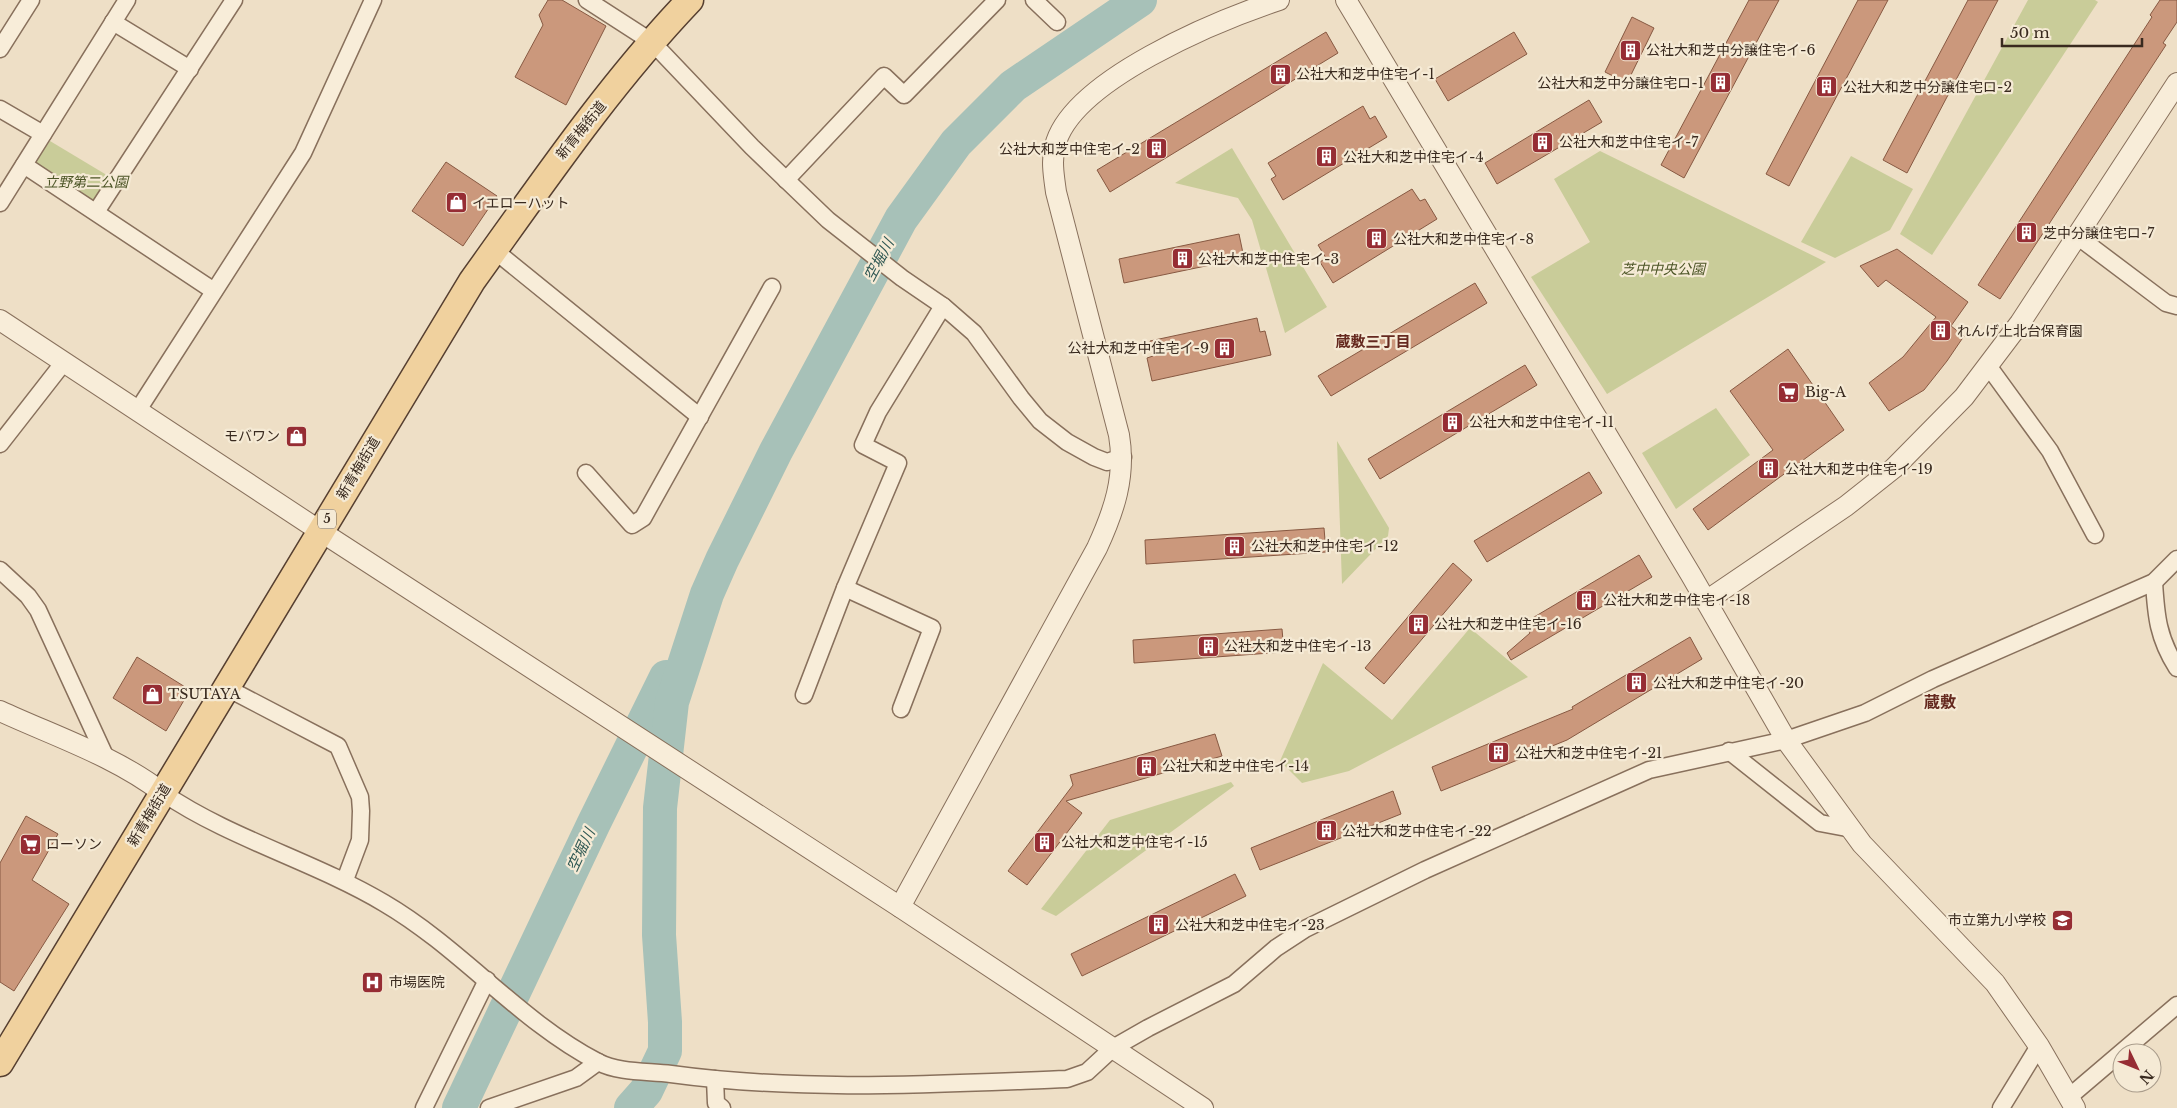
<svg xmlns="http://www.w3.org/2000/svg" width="2177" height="1108" font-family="'Libre Baskerville','Noto Sans JP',serif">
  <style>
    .green { fill: #c9cc99 }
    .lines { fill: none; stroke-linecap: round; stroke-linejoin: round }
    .river { stroke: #a7c1b8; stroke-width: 34 }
    .building { fill: #cb987c; stroke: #875942 }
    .minor-casing { stroke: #88705c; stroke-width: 19 }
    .tertiary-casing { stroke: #88705c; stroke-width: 22 }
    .primary-casing { stroke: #563f30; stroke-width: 29 }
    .minor { stroke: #f8edd9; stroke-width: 16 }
    .tertiary { stroke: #f8edd9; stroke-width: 20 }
    .primary { stroke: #f0d19e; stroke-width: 26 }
    .labels { text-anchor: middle; stroke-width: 4.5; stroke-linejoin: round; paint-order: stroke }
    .shield { fill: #f5ead5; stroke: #716456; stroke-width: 1 }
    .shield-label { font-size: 12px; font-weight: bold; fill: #392a1f }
    .poi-label { font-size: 14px; fill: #392a1f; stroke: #f5ead5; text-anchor: start }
    .street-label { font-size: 14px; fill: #392a1f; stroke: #f5ead5 }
    .park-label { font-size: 14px; font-style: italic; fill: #4c5526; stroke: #f5ead5 }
    .water-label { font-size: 15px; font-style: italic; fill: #2f5853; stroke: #f5ead5 }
    .neighbourhood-label { font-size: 15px; font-weight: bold; fill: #65291f; stroke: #f5ead5 }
    .quarter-label { font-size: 16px; font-weight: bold; fill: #65291f; stroke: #f5ead5 }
  </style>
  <rect width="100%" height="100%" fill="#eedfc6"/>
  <g class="green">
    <polygon points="2028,0 2095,0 2098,2 1932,255 1900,234"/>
    <polygon points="50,141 115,180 96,209 31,167"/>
    <polygon points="1232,148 1327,307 1285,333 1252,220 1238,198 1175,183"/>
    <polygon points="1600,151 1826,262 1607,394 1531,277 1590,242 1554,179"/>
    <polygon points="1851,156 1913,189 1890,230 1835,258 1801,242"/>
    <polygon points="1716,408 1750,455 1676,509 1642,453"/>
    <polygon points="1337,441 1389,528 1388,536 1342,584"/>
    <polygon points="1470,628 1528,677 1349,771 1302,783 1280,761 1323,663 1392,720"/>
    <polygon points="1231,782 1234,786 1056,916 1041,909 1110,820"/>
  </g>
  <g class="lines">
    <g class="river">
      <polyline points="459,1108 593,825 666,677"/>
      <polyline points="631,1108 646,1091 665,1051 665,1022 659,935 660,808 672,702 707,594 722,560 776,451 901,219 956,143 1013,86 1140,0"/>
    </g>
  </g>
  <g class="building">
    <polygon points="548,0 562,0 606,26 566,105 515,77 543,25 539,15"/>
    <polygon points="1749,0 1779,0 1684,178 1661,165"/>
    <polygon points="1858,0 1888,0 1789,186 1766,174"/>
    <polygon points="1968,0 1998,0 1907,173 1883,160"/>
    <polygon points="2160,0 2177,0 2177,22 2163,43 2166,45 2000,299 1978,285 2152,17 2150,15"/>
    <polygon points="1632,17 1654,28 1627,83 1605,72"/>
    <polygon points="1326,32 1338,53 1110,192 1097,170"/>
    <polygon points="1514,32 1527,54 1448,101 1435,79"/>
    <polygon points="1589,100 1602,122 1497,184 1485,163"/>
    <polygon points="1363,106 1370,119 1375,116 1387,137 1283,200 1271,179 1276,176 1268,163"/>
    <polygon points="446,162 497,196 463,246 412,211"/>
    <polygon points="1412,189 1420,201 1425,199 1437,219 1333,283 1320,262 1326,258 1318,245"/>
    <polygon points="1239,234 1244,258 1124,283 1119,259"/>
    <polygon points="1897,249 1968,302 1951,326 1964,336 1947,361 1924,390 1889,411 1869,383 1903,357 1936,317 1886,280 1878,287 1860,266"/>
    <polygon points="1475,283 1487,303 1331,396 1318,376"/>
    <polygon points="1257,318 1260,332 1265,331 1271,355 1152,381 1147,358 1153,356 1150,341"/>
    <polygon points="1788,349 1844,430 1708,530 1693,509 1773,450 1730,391"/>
    <polygon points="1525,365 1537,385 1380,479 1368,459"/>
    <polygon points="1589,472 1602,493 1487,562 1474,541"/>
    <polygon points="1324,528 1326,552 1146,564 1145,540"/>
    <polygon points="1639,555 1652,577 1511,660 1507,653 1530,633 1524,623"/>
    <polygon points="1453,563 1472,580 1384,684 1365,668"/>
    <polygon points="1282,629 1284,652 1134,663 1133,640"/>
    <polygon points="1690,637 1702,659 1567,740 1441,791 1432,767 1573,709 1572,707"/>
    <polygon points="137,657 190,690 166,731 113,698"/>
    <polygon points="1215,734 1222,756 1066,801 1082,813 1027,885 1008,871 1073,785 1070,775"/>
    <polygon points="1393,791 1401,814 1260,870 1251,848"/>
    <polygon points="26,816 58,834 32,880 69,904 14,991 0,982 0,863"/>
    <polygon points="1235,874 1246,896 1082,976 1071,954"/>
  </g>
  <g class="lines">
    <defs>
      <g id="minor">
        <polyline points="587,0 652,42 752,147 828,220 902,278 943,306 974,333 1021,398 1040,421 1067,442 1094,457 1107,462 1123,457"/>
        <polyline points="1034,0 1057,22"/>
        <polyline points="113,22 190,69"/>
        <polyline points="0,49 31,0"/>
        <polyline points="0,109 43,134"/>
        <polyline points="24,165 214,291"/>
        <polyline points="786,180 884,76 904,95 997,0"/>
        <polyline points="0,203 127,0"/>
        <polyline points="96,212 234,0"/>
        <polyline points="2077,236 2166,303 2177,306"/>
        <polyline points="494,250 700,417"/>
        <polyline points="1989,367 2050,451 2095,535"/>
        <polyline points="138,410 303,153 373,0"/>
        <polyline points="0,444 64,362"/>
        <polyline points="586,473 632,525 643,518 772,287"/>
        <polyline points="0,570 28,596 38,610 106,758"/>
        <path d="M2154 582C2156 616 2158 638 2177 668"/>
        <polyline points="845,588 932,628 901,709"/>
        <polyline points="227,688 338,746 360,797 361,811 360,840 345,880"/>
        <polyline points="804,695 845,588 898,463 863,445 878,412 943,306"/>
        <polyline points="1729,751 1820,823 1852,829"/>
        <path d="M163 793C231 839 313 861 384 903 461 948 519 1021 598 1062 619 1073 648 1071 671 1074 803 1092 934 1084 1067 1079L1087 1072 1113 1048 1148 1028 1234 984 1276 948 1305 929 1425 870 1649 770 1786 740 1865 713 1933 679 2154 582 2177 559"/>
        <polyline points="715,1079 716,1103 722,1108"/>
        <polyline points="2069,1097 2177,1005"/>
        <polyline points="424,1108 487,980"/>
        <polyline points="489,1108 576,1078 598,1062"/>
        <polyline points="2001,1108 2039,1046"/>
      </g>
      <g id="tertiary">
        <polyline points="1346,0 1691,575 1786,740 1862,844 1995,983 2039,1046 2075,1108"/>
        <polyline points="0,320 320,531 900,907 1203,1108"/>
        <polyline points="1706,601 1846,506 1894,468 1964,397 2020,323 2177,83"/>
        <path d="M0 711C54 736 115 756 163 793"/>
        <path d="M900 907 1097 548C1114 511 1126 477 1119 435L1056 192C1054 177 1051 161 1055 146 1071 80 1219 20 1279 0"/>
      </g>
      <path id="primary" d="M0 1063 472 281C541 185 608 86 690 0"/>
    </defs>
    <use href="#minor" class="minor-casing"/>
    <use href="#tertiary" class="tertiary-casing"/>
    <use href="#primary" class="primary-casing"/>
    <use href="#minor" class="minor"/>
    <use href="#tertiary" class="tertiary"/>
    <use href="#primary" class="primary"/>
  </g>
  <defs>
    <symbol id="building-square" viewBox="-11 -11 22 22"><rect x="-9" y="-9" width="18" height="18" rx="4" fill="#962d34" stroke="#f5ead5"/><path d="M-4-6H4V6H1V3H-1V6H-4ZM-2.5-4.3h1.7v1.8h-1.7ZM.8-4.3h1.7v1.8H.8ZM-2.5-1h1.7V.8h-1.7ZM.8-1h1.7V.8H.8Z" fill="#fff"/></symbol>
    <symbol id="shop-square" viewBox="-11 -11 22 22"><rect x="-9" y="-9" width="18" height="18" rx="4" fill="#962d34" stroke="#f5ead5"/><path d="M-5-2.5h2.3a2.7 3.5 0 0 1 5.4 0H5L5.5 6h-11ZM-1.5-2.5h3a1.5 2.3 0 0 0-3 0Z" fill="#fff"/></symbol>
    <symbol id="supermarket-square" viewBox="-11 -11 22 22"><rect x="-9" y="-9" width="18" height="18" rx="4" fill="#962d34" stroke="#f5ead5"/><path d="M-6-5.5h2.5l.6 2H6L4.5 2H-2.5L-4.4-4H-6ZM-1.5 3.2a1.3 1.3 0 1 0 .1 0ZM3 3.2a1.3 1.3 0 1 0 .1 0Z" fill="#fff"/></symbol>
    <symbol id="school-square" viewBox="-11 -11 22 22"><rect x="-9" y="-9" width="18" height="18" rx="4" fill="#962d34" stroke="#f5ead5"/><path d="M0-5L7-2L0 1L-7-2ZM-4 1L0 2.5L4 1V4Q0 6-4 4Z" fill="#fff"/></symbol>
    <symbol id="hospital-square" viewBox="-11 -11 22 22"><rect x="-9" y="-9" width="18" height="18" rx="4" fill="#962d34" stroke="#f5ead5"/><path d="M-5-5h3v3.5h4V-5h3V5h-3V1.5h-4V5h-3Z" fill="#fff"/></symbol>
  </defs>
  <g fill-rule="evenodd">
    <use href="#building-square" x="1618" y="38" width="25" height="25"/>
    <use href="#building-square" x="1268" y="62" width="25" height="25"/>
    <use href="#building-square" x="1708" y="70" width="25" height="25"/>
    <use href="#building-square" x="1814" y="74" width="25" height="25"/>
    <use href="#building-square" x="1530" y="130" width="25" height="25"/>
    <use href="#building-square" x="1144" y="136" width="25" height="25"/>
    <use href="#building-square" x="1314" y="144" width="25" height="25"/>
    <use href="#shop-square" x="444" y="190" width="25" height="25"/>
    <use href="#building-square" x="2014" y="220" width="25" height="25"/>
    <use href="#building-square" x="1364" y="226" width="25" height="25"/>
    <use href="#building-square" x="1170" y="246" width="25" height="25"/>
    <use href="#building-square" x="1928" y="318" width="25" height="25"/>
    <use href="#building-square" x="1212" y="336" width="25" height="25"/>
    <use href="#supermarket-square" x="1776" y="380" width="25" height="25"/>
    <use href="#building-square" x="1440" y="410" width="25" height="25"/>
    <use href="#shop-square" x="284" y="424" width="25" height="25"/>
    <use href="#building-square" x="1756" y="456" width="25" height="25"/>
    <use href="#building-square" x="1222" y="534" width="25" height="25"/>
    <use href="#building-square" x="1574" y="588" width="25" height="25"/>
    <use href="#building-square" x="1406" y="612" width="25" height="25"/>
    <use href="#building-square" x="1196" y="634" width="25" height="25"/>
    <use href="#building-square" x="1624" y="670" width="25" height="25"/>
    <use href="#shop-square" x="140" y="682" width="25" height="25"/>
    <use href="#building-square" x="1486" y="740" width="25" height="25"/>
    <use href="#building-square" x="1134" y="754" width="25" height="25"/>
    <use href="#building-square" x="1314" y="818" width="25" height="25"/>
    <use href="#building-square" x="1032" y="830" width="25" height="25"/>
    <use href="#supermarket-square" x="18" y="832" width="25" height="25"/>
    <use href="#school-square" x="2050" y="908" width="25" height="25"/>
    <use href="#building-square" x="1146" y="912" width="25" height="25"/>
    <use href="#hospital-square" x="360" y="970" width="25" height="25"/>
  </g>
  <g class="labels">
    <rect class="shield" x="318" y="509.5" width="18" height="19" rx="4"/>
    <g class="shield-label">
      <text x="327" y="523">5</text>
    </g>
    <g class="poi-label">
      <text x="1646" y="55">公社大和芝中分譲住宅イ-6</text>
      <text x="1296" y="79">公社大和芝中住宅イ-1</text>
      <text x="1704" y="88" text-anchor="end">公社大和芝中分譲住宅ロ-1</text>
      <text x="1843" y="92">公社大和芝中分譲住宅ロ-2</text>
      <text x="1559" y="147">公社大和芝中住宅イ-7</text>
      <text x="1140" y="154" text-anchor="end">公社大和芝中住宅イ-2</text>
      <text x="1343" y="162">公社大和芝中住宅イ-4</text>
      <text x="472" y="208">イエローハット</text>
      <text x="2043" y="238">芝中分譲住宅ロ-7</text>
      <text x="1393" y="244">公社大和芝中住宅イ-8</text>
      <text x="1198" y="264">公社大和芝中住宅イ-3</text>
      <text x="1957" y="336">れんげ上北台保育園</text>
      <text x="1209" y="353" text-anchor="end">公社大和芝中住宅イ-9</text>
      <text x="1805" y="397">Big-A</text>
      <text x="1469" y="427">公社大和芝中住宅イ-11</text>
      <text x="280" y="441" text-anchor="end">モバワン</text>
      <text x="1785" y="474">公社大和芝中住宅イ-19</text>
      <text x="1251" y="551">公社大和芝中住宅イ-12</text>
      <text x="1603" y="605">公社大和芝中住宅イ-18</text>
      <text x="1434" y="629">公社大和芝中住宅イ-16</text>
      <text x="1224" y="651">公社大和芝中住宅イ-13</text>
      <text x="1653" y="688">公社大和芝中住宅イ-20</text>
      <text x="168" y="699">TSUTAYA</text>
      <text x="1515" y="758">公社大和芝中住宅イ-21</text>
      <text x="1162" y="771">公社大和芝中住宅イ-14</text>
      <text x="1342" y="836">公社大和芝中住宅イ-22</text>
      <text x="1061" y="847">公社大和芝中住宅イ-15</text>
      <text x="46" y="849">ローソン</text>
      <text x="2046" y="925" text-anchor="end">市立第九小学校</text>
      <text x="1175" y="930">公社大和芝中住宅イ-23</text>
      <text x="389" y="987">市場医院</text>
    </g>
    <g class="street-label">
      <text transform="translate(581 130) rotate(-51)" y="5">新青梅街道</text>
      <text transform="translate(358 468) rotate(-59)" y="5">新青梅街道</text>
      <text transform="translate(149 815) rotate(-59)" y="5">新青梅街道</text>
    </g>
    <g class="park-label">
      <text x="86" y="187">立野第二公園</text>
      <text x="1663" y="274">芝中中央公園</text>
    </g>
    <g class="water-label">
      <text transform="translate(879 260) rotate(-62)" y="5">空堀川</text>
      <text transform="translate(581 850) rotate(-65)" y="5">空堀川</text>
    </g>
    <g class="neighbourhood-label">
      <text x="1373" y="347">蔵敷三丁目</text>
    </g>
    <g class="quarter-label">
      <text x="1940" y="708">蔵敷</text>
    </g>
  </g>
  <g transform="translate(2137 1068) rotate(133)"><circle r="24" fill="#f5ead5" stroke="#aa9d8c"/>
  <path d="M0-4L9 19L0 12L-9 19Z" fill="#962d34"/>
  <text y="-8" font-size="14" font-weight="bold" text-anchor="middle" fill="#392a1f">N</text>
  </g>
  <path d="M2002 38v8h140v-8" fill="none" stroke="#392a1f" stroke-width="2.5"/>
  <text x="2010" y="38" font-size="15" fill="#392a1f" stroke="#f5ead5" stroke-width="4" paint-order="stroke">50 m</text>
</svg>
